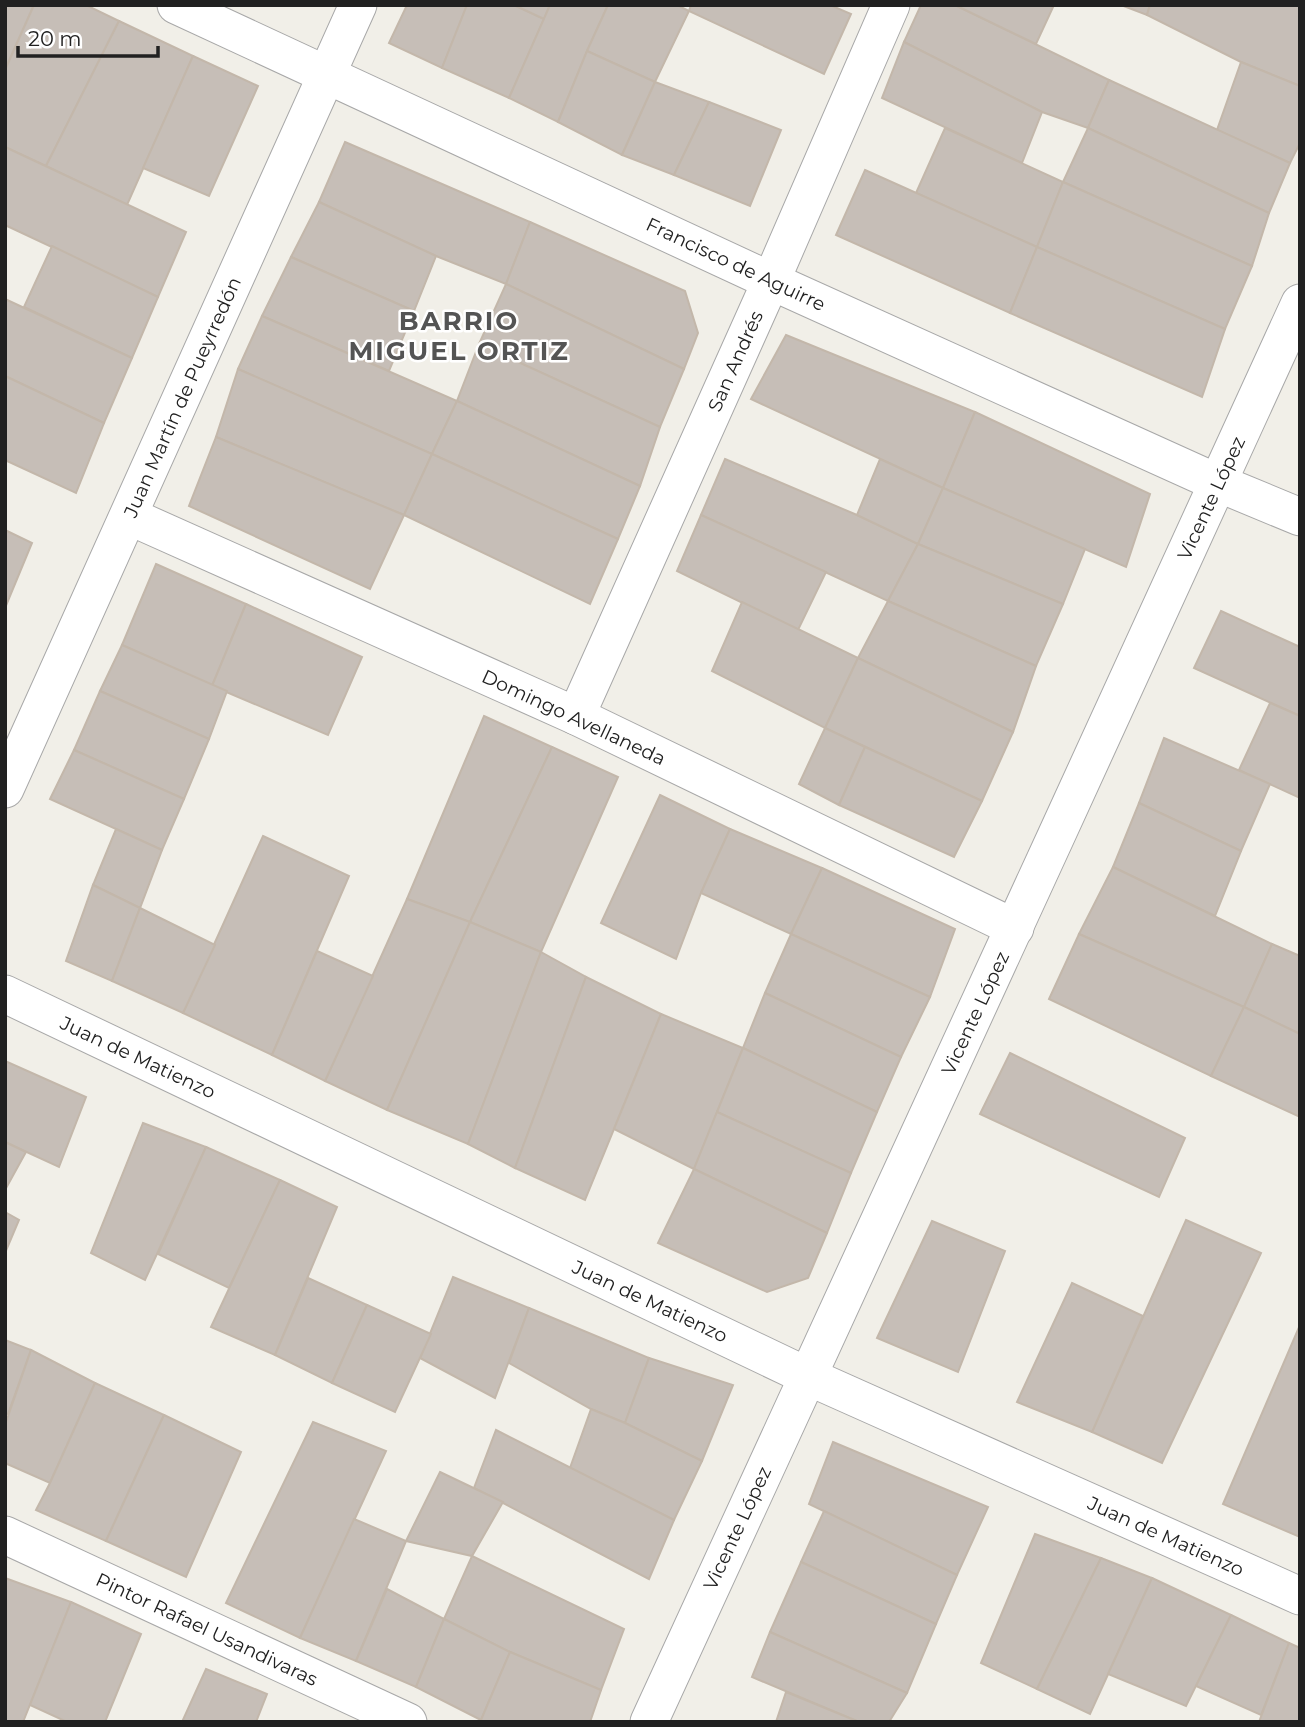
<svg xmlns="http://www.w3.org/2000/svg" width="1305" height="1727" font-family="Montserrat,sans-serif">
  <style>
    .building { fill: #c6beb7; stroke: #c3b7aa; stroke-width: 2 }
    .lines { fill: none; stroke-linecap: round; stroke-linejoin: round }
    .minor-casing { stroke: #a8a8a8; stroke-width: 39 }
    .minor { stroke: #fff; stroke-width: 37 }
    .labels { text-anchor: middle; stroke-width: 5; stroke-linejoin: round; paint-order: stroke }
    .street-label { font-size: 19px; fill: #212121; stroke: #fff }
    .district-label { font-size: 26px; font-weight: bold; letter-spacing: 2px; fill: #545454; stroke: #fff }
  </style>
  <rect width="100%" height="100%" fill="#f1efe8"/>
  <g class="building">
    <polygon points="5,5 34,5 5,70"/>
    <polygon points="34,5 86,5 119,21 46,166 5,147 5,70"/>
    <polygon points="407,5 467,5 442,68 389,43"/>
    <polygon points="467,5 514,5 544,19 509,98 442,68"/>
    <polygon points="514,5 550,5 544,19"/>
    <polygon points="550,5 608,5 587,51 558,122 509,98"/>
    <polygon points="608,5 677,5 689,11 655,82 587,51"/>
    <polygon points="691,5 830,5 851,14 824,74 689,11"/>
    <polygon points="921,5 955,5 1109,80 1088,128 1042,112 904,42"/>
    <polygon points="955,5 1054,5 1036,44"/>
    <polygon points="1121,5 1150,5 1147,15"/>
    <polygon points="1150,5 1300,5 1300,86 1241,62 1147,15"/>
    <polygon points="119,21 193,56 127,205 46,166"/>
    <polygon points="904,42 1042,112 1022,163 882,98"/>
    <polygon points="587,51 655,82 622,155 558,122"/>
    <polygon points="193,56 258,86 209,196 143,168"/>
    <polygon points="1241,62 1300,86 1300,143 1290,163 1217,130"/>
    <polygon points="1109,80 1290,163 1269,213 1088,128"/>
    <polygon points="655,82 709,102 674,175 622,155"/>
    <polygon points="709,102 781,130 750,206 674,175"/>
    <polygon points="945,128 1063,182 1037,247 916,193"/>
    <polygon points="1088,128 1269,213 1252,266 1063,182"/>
    <polygon points="345,142 530,222 506,284 436,256 319,202"/>
    <polygon points="5,147 186,232 158,297 5,225"/>
    <polygon points="865,170 1037,247 1010,313 836,235"/>
    <polygon points="1063,182 1252,266 1225,329 1037,247"/>
    <polygon points="319,202 436,256 414,311 291,257"/>
    <polygon points="530,222 685,291 698,333 684,369 506,284"/>
    <polygon points="52,246 158,297 132,358 24,307"/>
    <polygon points="1037,247 1225,329 1202,397 1010,313"/>
    <polygon points="291,257 414,311 389,371 262,316"/>
    <polygon points="506,284 684,369 660,427 479,344"/>
    <polygon points="5,299 132,358 104,423 5,376"/>
    <polygon points="262,316 457,401 432,454 238,369"/>
    <polygon points="786,335 975,412 943,488 751,399"/>
    <polygon points="479,344 660,427 640,486 457,401"/>
    <polygon points="238,369 432,454 404,515 216,437"/>
    <polygon points="5,376 104,423 76,493 5,460"/>
    <polygon points="457,401 640,486 618,539 432,454"/>
    <polygon points="975,412 1150,494 1126,567 943,488"/>
    <polygon points="216,437 404,515 370,589 189,506"/>
    <polygon points="432,454 618,539 590,604 404,515"/>
    <polygon points="725,459 857,515 918,544 888,601 701,515"/>
    <polygon points="880,459 943,488 918,544 857,515"/>
    <polygon points="943,488 1085,549 1063,604 918,544"/>
    <polygon points="701,515 826,572 798,630 677,571"/>
    <polygon points="5,530 32,543 5,608"/>
    <polygon points="918,544 1063,604 1036,666 888,601"/>
    <polygon points="156,564 246,604 212,686 122,645"/>
    <polygon points="888,601 1036,666 1013,732 858,658"/>
    <polygon points="742,602 858,658 825,728 712,671"/>
    <polygon points="246,604 362,657 328,735 212,686"/>
    <polygon points="1221,611 1300,647 1300,716 1194,668"/>
    <polygon points="122,645 227,691 209,739 100,691"/>
    <polygon points="858,658 1013,732 982,801 825,728"/>
    <polygon points="100,691 209,739 184,799 74,750"/>
    <polygon points="1270,703 1300,716 1300,798 1239,770"/>
    <polygon points="484,716 552,747 470,922 407,899"/>
    <polygon points="825,728 865,747 839,805 799,784"/>
    <polygon points="1164,738 1270,784 1241,851 1139,803"/>
    <polygon points="552,747 618,777 541,952 470,922"/>
    <polygon points="865,747 982,801 954,857 839,805"/>
    <polygon points="74,750 184,799 162,850 50,799"/>
    <polygon points="660,795 730,829 701,893 676,959 601,923"/>
    <polygon points="1139,803 1241,851 1215,916 1113,867"/>
    <polygon points="116,829 162,850 140,908 93,885"/>
    <polygon points="730,829 822,868 791,934 701,893"/>
    <polygon points="263,836 349,876 272,1055 183,1013"/>
    <polygon points="1113,867 1272,944 1244,1007 1079,934"/>
    <polygon points="822,868 955,929 930,997 791,934"/>
    <polygon points="93,885 140,908 112,981 66,961"/>
    <polygon points="407,899 470,922 387,1110 325,1081"/>
    <polygon points="140,908 215,945 183,1013 112,981"/>
    <polygon points="470,922 541,952 468,1144 387,1110"/>
    <polygon points="791,934 930,997 901,1057 765,993"/>
    <polygon points="1079,934 1244,1007 1211,1076 1049,999"/>
    <polygon points="1272,944 1300,956 1300,1034 1244,1007"/>
    <polygon points="317,951 373,976 325,1081 272,1055"/>
    <polygon points="541,952 586,977 515,1168 468,1144"/>
    <polygon points="586,977 661,1014 585,1200 515,1168"/>
    <polygon points="765,993 901,1057 877,1112 743,1048"/>
    <polygon points="1244,1007 1300,1034 1300,1117 1211,1076"/>
    <polygon points="661,1014 743,1048 694,1169 614,1129"/>
    <polygon points="743,1048 877,1112 851,1173 717,1112"/>
    <polygon points="1010,1053 1185,1138 1159,1197 980,1114"/>
    <polygon points="5,1061 86,1097 59,1167 5,1142"/>
    <polygon points="717,1112 851,1173 827,1233 694,1169"/>
    <polygon points="143,1123 206,1147 145,1280 91,1253"/>
    <polygon points="5,1142 26,1152 5,1190"/>
    <polygon points="206,1147 280,1180 229,1288 158,1254"/>
    <polygon points="694,1169 827,1233 808,1278 767,1292 658,1243"/>
    <polygon points="280,1180 337,1207 275,1355 211,1327"/>
    <polygon points="5,1212 19,1220 5,1253"/>
    <polygon points="1186,1220 1261,1253 1162,1463 1092,1432"/>
    <polygon points="932,1221 1005,1251 958,1372 877,1338"/>
    <polygon points="453,1277 529,1308 495,1398 420,1358"/>
    <polygon points="308,1278 367,1305 332,1383 275,1355"/>
    <polygon points="1072,1283 1143,1316 1092,1432 1017,1402"/>
    <polygon points="367,1305 431,1334 395,1412 332,1383"/>
    <polygon points="529,1308 649,1358 625,1423 591,1409 509,1363"/>
    <polygon points="1300,1325 1300,1537 1223,1504"/>
    <polygon points="5,1340 31,1350 8,1414 5,1413"/>
    <polygon points="31,1350 95,1383 50,1483 5,1463 5,1425"/>
    <polygon points="649,1358 733,1385 702,1461 625,1423"/>
    <polygon points="95,1383 164,1415 106,1541 36,1510 50,1483"/>
    <polygon points="591,1409 625,1423 702,1461 674,1520 570,1468"/>
    <polygon points="164,1415 241,1452 186,1577 106,1541"/>
    <polygon points="313,1422 386,1451 300,1638 226,1603"/>
    <polygon points="496,1430 674,1520 649,1579 474,1488"/>
    <polygon points="833,1442 988,1507 957,1575 809,1504"/>
    <polygon points="440,1472 503,1502 472,1556 406,1541"/>
    <polygon points="824,1511 957,1575 936,1624 801,1562"/>
    <polygon points="354,1519 406,1541 356,1661 300,1638"/>
    <polygon points="1035,1534 1101,1558 1037,1689 981,1663"/>
    <polygon points="472,1556 624,1629 601,1690 510,1652 444,1619"/>
    <polygon points="1101,1558 1152,1578 1090,1714 1037,1689"/>
    <polygon points="801,1562 936,1624 907,1693 770,1632"/>
    <polygon points="5,1578 71,1602 23,1722 5,1722"/>
    <polygon points="1152,1578 1231,1615 1186,1706 1108,1674"/>
    <polygon points="387,1589 444,1619 416,1687 356,1661"/>
    <polygon points="71,1602 141,1634 105,1722 67,1722 30,1705"/>
    <polygon points="1231,1615 1289,1643 1261,1715 1196,1686"/>
    <polygon points="444,1619 510,1652 481,1720 416,1687"/>
    <polygon points="770,1632 907,1693 889,1722 859,1722 752,1677"/>
    <polygon points="1289,1643 1300,1648 1300,1722 1259,1722"/>
    <polygon points="510,1652 601,1690 590,1722 484,1722 481,1720"/>
    <polygon points="206,1669 267,1694 256,1722 182,1722"/>
    <polygon points="786,1692 859,1722 776,1722"/>
  </g>
  <g class="lines">
    <defs>
      <g id="minor">
        <polyline points="176,5 771,281 1218,483 1300,517"/>
        <polyline points="129,516 576,716 1015,928"/>
        <polyline points="576,716 771,281 891,5"/>
        <polyline points="5,789 358,5"/>
        <polyline points="5,994 807,1376 1300,1596"/>
        <polyline points="5,1535 408,1722"/>
        <path d="M649 1722C865 1248 1085 777 1300 303"/>
      </g>
    </defs>
    <use href="#minor" class="minor-casing"/>
    <use href="#minor" class="minor"/>
  </g>
  <g class="labels">
    <g class="street-label">
      <text transform="translate(736 264) rotate(25)" y="7">Francisco de Aguirre</text>
      <text transform="translate(735 361) rotate(-66)" y="7">San Andrés</text>
      <text transform="translate(182 397) rotate(-66)" y="7">Juan Martín de Pueyrredón</text>
      <text transform="translate(1211 498) rotate(-65)" y="7">Vicente López</text>
      <text transform="translate(574 717) rotate(25)" y="7">Domingo Avellaneda</text>
      <text transform="translate(975 1013) rotate(-65)" y="7">Vicente López</text>
      <text transform="translate(138 1057) rotate(25)" y="7">Juan de Matienzo</text>
      <text transform="translate(650 1301) rotate(25)" y="7">Juan de Matienzo</text>
      <text transform="translate(737 1528) rotate(-65)" y="7">Vicente López</text>
      <text transform="translate(1166 1536) rotate(24)" y="7">Juan de Matienzo</text>
      <text transform="translate(207 1629) rotate(25)" y="7">Pintor Rafael Usandivaras</text>
    </g>
    <g class="district-label">
      <text x="459" y="330">BARRIO<tspan x="459" dy="30">MIGUEL ORTIZ</tspan></text>
    </g>
  </g>
  <rect width="1305" height="1727" fill="none" stroke="#212121" stroke-width="14"/>
  <path d="M18 46v10h140v-10" fill="none" stroke="#212121" stroke-width="3.5"/>
  <text x="28" y="46" font-size="21" fill="#212121" stroke="#ffffff" stroke-width="5" paint-order="stroke">20 m</text>
</svg>
